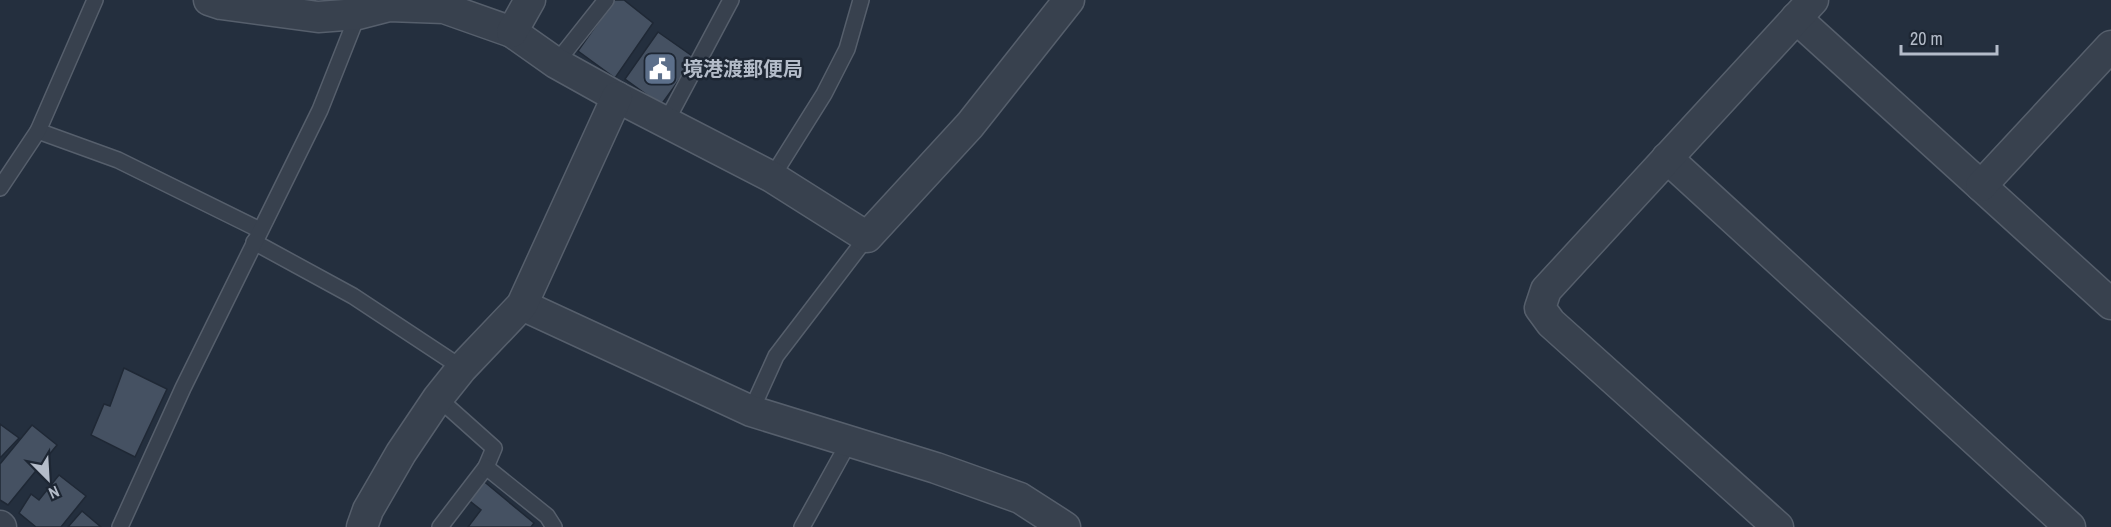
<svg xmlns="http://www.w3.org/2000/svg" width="2111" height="527" font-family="'Archivo Narrow','Noto Sans JP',sans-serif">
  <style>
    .building { fill: #455162; stroke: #1f2835; stroke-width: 1.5 }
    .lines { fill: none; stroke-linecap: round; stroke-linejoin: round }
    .service-casing { stroke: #565f6c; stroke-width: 18 }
    .minor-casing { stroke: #565f6c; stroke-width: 33 }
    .service { stroke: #38414e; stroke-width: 15 }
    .minor { stroke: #38414e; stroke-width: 30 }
    .labels { text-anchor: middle; stroke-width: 5; stroke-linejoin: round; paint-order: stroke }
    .poi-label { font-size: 20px; font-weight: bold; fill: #b4bcc9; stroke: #1d2633; text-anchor: start }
  </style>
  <rect width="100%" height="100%" fill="#242f3e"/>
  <g class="building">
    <polygon points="614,0 624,0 653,23 615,78 578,51"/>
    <polygon points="658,32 695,58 661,105 625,79"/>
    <polygon points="124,368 167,389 135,457 91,435 104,404 110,406"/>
    <polygon points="0,424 19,438 0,458"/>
    <polygon points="32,425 57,445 8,505 0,500 0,464"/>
    <polygon points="59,475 86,496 61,527 36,527 19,513 31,494 39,500"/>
    <polygon points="481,479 534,523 531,527 468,527 481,510 466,498"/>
    <polygon points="82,511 101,527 68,527"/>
  </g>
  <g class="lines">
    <defs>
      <g id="service">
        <polyline points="556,63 606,0"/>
        <polyline points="666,122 731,0"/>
        <polyline points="38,131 118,160 260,230"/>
        <polyline points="772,177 824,94 847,49 861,0"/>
        <polyline points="0,188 38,131 95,0"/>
        <polyline points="254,242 353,296 462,368"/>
        <polyline points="438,398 494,448 486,467 440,527"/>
        <polyline points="751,411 776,356 867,237"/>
        <polyline points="486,467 547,516 554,527"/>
        <polyline points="120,527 183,388 320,110 358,14"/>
        <polyline points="802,527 849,442"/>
      </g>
      <g id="minor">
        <polyline points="209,0 221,4 318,17 358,14 389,6 444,8 512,32 556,63 617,97 772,177 867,237 970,125 1069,0"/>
        <polyline points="1796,18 2111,304"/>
        <polyline points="512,32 530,0"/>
        <polyline points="1667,158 2070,527"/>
        <polyline points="1981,186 2111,46"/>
        <polyline points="522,305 751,411 936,468 1020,498 1065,527"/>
        <polyline points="0,526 1,527"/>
        <polyline points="362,527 368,510 401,453 438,398 462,368 522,305 617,97"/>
        <polyline points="1778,527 1551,323 1540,308 1546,290 1813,0"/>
      </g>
    </defs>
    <use href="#service" class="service-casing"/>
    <use href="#minor" class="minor-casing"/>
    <use href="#service" class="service"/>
    <use href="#minor" class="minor"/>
  </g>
  <defs>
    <symbol id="civic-square" viewBox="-11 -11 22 22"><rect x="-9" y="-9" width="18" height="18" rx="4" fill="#5c6f8a" stroke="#1d2633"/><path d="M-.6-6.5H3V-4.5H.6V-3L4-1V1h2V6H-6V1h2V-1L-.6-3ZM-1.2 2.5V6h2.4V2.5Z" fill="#fff"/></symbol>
  </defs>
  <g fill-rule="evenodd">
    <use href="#civic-square" x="641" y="50" width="38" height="38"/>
  </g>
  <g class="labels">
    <g class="poi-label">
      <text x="683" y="76">境港渡郵便局</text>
    </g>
  </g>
  <g transform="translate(48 479) rotate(156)" stroke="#1d2633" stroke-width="4.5" paint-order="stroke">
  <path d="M0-4.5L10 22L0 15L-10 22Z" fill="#b4bcc9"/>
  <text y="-9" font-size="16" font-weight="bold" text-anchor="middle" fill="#b4bcc9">N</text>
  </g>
  <path d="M1901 45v9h96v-9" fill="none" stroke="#b4bcc9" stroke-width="3"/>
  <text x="1910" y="45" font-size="18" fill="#b4bcc9" stroke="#1d2633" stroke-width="4.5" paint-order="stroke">20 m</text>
</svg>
